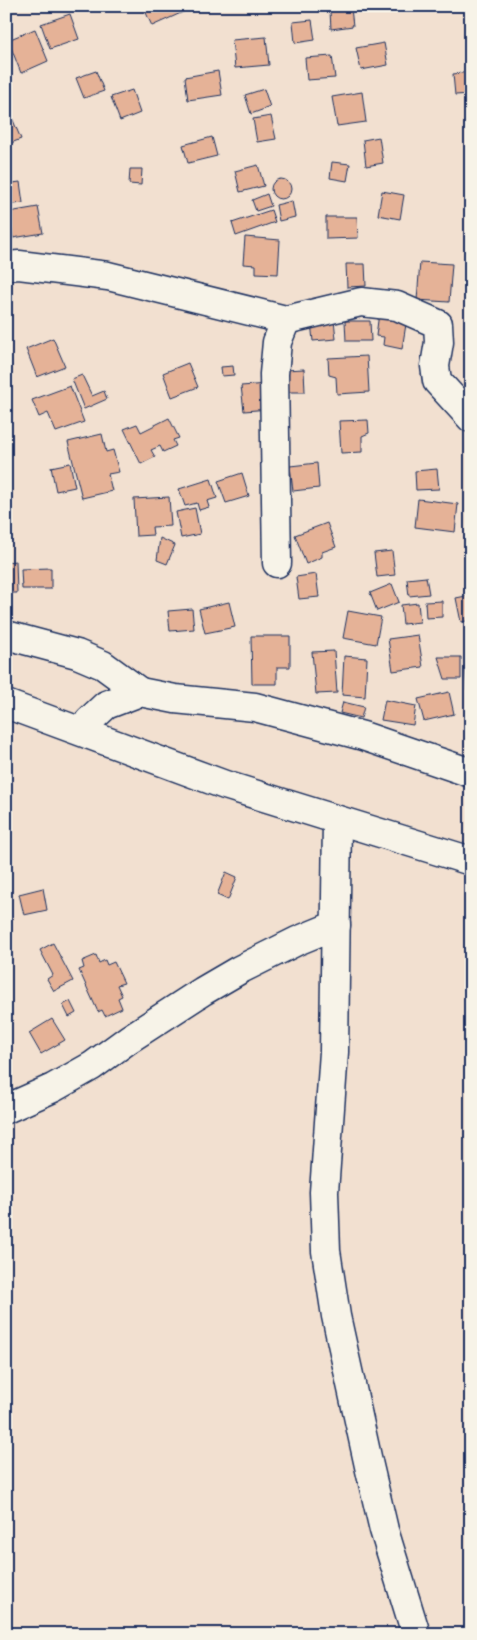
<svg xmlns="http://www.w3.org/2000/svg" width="477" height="1640" font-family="'Balsamiq Sans',sans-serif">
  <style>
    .building { fill: #e5b297; stroke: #1b2f5e }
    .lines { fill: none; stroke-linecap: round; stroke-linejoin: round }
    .minor-casing { stroke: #1b2f5e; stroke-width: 31 }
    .highway-casing { stroke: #1b2f5e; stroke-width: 31 }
    .minor { stroke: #f7f3e8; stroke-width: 28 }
    .highway { stroke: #f7f3e8; stroke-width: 28 }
  </style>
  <rect width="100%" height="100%" fill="#f2e0d0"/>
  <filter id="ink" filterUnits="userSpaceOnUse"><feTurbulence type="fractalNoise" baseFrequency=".02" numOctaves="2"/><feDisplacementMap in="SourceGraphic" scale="10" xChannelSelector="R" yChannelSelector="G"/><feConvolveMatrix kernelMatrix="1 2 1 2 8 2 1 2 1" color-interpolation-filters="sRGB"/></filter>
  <g filter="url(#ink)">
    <g class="building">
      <polygon points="143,6 191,6 192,8 152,26"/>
      <polygon points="351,8 353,26 331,29 330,11"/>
      <polygon points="70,14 79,39 50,49 41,24"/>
      <polygon points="312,20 315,40 295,43 293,22"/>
      <polygon points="35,29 48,61 21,73 8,40"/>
      <polygon points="266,37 269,65 235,68 232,40"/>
      <polygon points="384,43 388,65 361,70 356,48"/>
      <polygon points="332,56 335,78 307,80 305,58"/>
      <polygon points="96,71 104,91 84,98 76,78"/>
      <polygon points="218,71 222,95 188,100 185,77"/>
      <polygon points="471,72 471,94 455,95 453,74"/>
      <polygon points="264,89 270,107 251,114 245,95"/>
      <polygon points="132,90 140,113 120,121 111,97"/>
      <polygon points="362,92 366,122 337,126 332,97"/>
      <polygon points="271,116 276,139 257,142 253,119"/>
      <polygon points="12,118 21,139 6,145 6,121"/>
      <polygon points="212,137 217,156 188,163 183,145"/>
      <polygon points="379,137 383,163 366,166 363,140"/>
      <polygon points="332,162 350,164 347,181 330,178"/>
      <polygon points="258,165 264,186 240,192 235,171"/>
      <polygon points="130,169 142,169 141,185 129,184"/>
      <circle cx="281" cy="189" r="10"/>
      <polygon points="20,182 23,203 6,205 6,184"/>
      <polygon points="382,191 404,195 400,219 378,215"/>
      <polygon points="267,194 271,206 256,211 252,200"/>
      <polygon points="292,201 295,217 279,221 276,205"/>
      <polygon points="38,207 43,233 13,238 9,212"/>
      <polygon points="271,210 275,222 236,236 232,223"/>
      <polygon points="326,217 357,217 358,238 326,239"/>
      <polygon points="245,237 280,240 278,274 256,273 256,265 243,264"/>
      <polygon points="420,262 452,264 449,302 417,300"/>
      <polygon points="346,264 365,264 366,286 347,287"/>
      <polygon points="379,313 407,318 402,349 383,345 384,337 376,336"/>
      <polygon points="334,320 336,339 313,341 311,322"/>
      <polygon points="345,321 370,321 371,341 346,341"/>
      <polygon points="53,338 65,366 37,377 26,349"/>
      <polygon points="367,356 369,392 337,394 336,377 329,375 328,358"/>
      <polygon points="188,363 198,387 172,397 163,373"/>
      <polygon points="233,366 234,375 222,376 221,367"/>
      <polygon points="304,369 305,392 286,392 285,370"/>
      <polygon points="82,375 92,396 104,391 107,399 84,409 72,379"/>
      <polygon points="267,384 269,409 244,411 241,386"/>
      <polygon points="70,386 84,422 56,432 48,413 39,417 32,400"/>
      <polygon points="169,418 179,438 173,440 176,446 163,452 160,446 151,450 155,457 141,464 124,429 137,424 141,432"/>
      <polygon points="368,420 369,433 362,436 362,452 341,453 339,421"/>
      <polygon points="102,434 106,452 113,450 119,472 108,474 112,491 82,498 68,442"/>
      <polygon points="70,463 75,487 56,491 51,467"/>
      <polygon points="317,463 319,488 293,491 290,466"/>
      <polygon points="437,469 439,489 416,490 415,471"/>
      <polygon points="242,473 249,496 226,503 218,481"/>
      <polygon points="211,479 217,498 207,501 209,507 199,510 197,503 185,506 179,489"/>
      <polygon points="169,497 171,526 152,527 153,535 136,536 134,499"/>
      <polygon points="418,499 458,504 455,532 415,527"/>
      <polygon points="195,508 200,534 181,538 176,512"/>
      <polygon points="327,523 336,547 322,552 322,557 306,564 295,535"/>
      <polygon points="160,538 175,545 167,564 157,560"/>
      <polygon points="392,551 395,575 377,577 374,553"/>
      <polygon points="16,561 17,593 6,593 6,562"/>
      <polygon points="51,568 51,589 22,589 21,569"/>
      <polygon points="316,574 319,597 299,599 296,577"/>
      <polygon points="426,577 429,594 409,596 407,579"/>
      <polygon points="392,584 399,602 377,611 370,593"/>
      <polygon points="471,595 471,620 461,622 456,598"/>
      <polygon points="442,601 442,617 426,618 425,602"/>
      <polygon points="229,602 235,627 205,633 199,609"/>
      <polygon points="418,603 420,622 403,624 401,605"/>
      <polygon points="192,609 194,629 170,631 168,611"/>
      <polygon points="348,611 381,617 376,644 343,638"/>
      <polygon points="418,635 423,667 393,671 388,639"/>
      <polygon points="251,636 290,636 290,667 277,667 277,684 252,684"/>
      <polygon points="334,651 337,693 316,694 312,652"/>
      <polygon points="344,656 367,658 365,697 342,695"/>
      <polygon points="438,657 461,657 461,679 445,679"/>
      <polygon points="471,665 471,690 467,690 465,666"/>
      <polygon points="449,692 454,714 424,721 418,699"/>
      <polygon points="385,700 416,706 413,725 381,720"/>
      <polygon points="343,702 364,707 361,718 340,713"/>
      <polygon points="226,872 237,877 228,900 217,895"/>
      <polygon points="43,888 47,910 24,915 19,894"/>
      <polygon points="53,943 73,981 54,991 47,979 53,975 40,950"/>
      <polygon points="96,955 99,963 105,960 107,965 114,962 124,983 117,985 122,996 118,998 122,1008 105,1016 102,1010 98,1012 79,970 84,968 82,961"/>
      <polygon points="70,1001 76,1013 69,1017 63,1005"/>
      <polygon points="52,1019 65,1040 41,1054 29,1033"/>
    </g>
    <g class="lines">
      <defs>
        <g id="minor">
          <polyline points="6,266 19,265 108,276 286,320 361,302 397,306 438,324 439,342 435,366 437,381 471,418"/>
          <polyline points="277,563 274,374 277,342 286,320"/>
          <polyline points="6,635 77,654 103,665 140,692"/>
          <polyline points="89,734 89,721 106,705 140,692 175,699 255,707 363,736 471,773"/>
          <polyline points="337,820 334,1052 324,1192 326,1251 336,1316 369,1466 384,1530 416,1634"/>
          <polyline points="6,1109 53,1088 92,1066 129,1039 203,991 239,970 297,941 336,925"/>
        </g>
        <polyline id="highway" points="6,704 225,785 471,861"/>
      </defs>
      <use href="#minor" class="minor-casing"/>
      <use href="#highway" class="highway-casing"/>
      <use href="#minor" class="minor"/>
      <use href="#highway" class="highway"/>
    </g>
  </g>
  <rect width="477" height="1640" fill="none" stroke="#f7f3e8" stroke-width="25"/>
  <rect x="12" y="12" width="452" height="1615" fill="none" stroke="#1b2f5e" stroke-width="2" filter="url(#ink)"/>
</svg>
